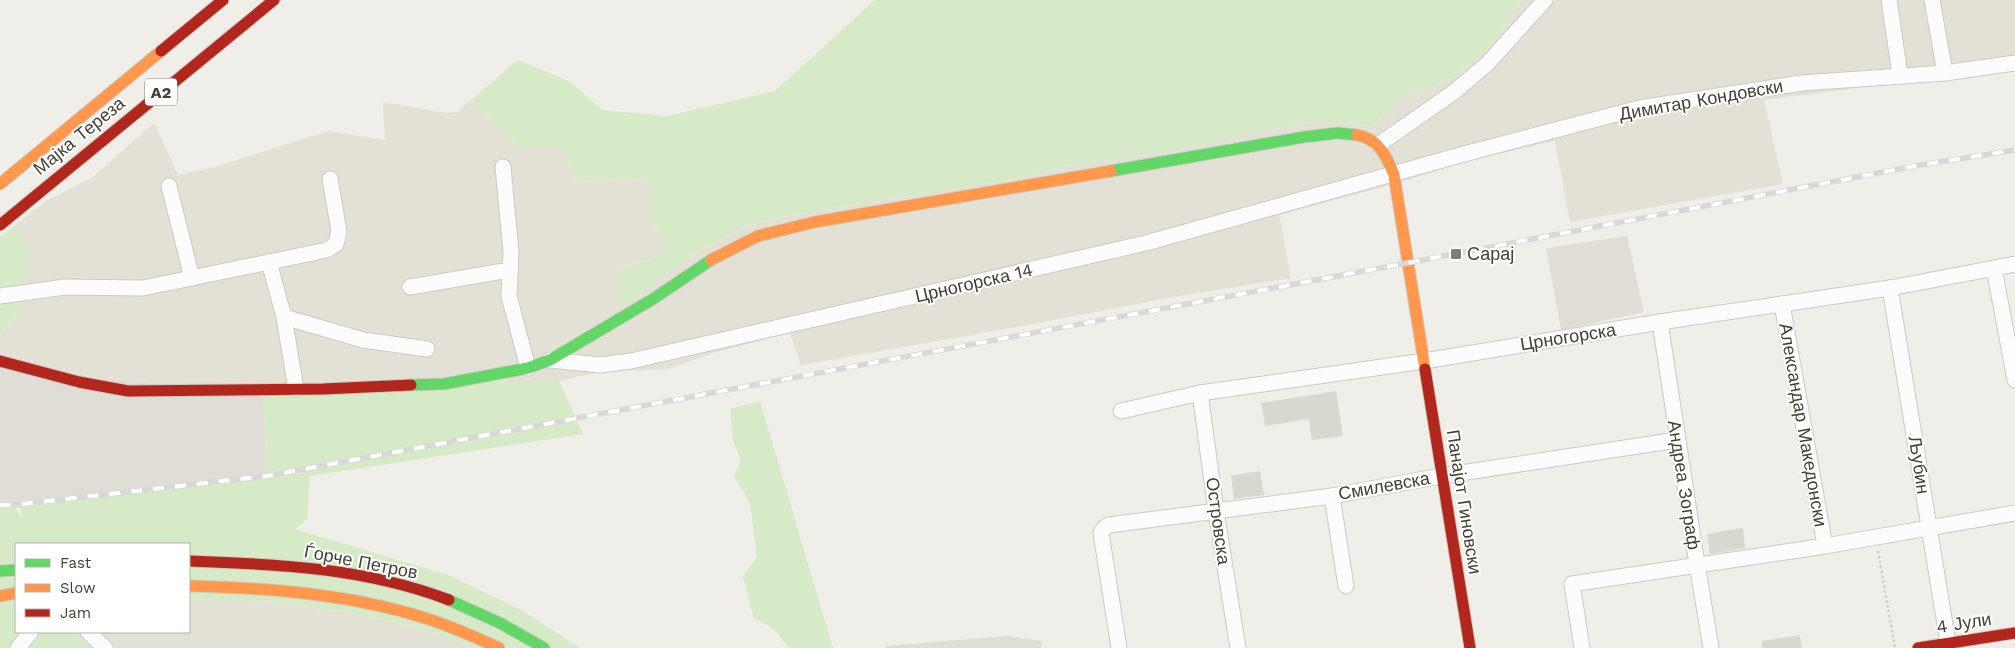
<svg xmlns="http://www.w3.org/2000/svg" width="2015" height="648" font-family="'Work Sans',sans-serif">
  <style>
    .residential { fill: #e3e1d5 }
    .industrial { fill: #dfddd6 }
    .green { fill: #d7eac8 }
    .building { fill: #d8d7d0 }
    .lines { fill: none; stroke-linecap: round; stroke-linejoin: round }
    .street-casing { stroke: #cbcac4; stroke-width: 17 }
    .fast-casing { stroke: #ceccbf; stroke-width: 13 }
    .slow-casing { stroke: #ceccbf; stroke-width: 13 }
    .jam-casing { stroke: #ceccbf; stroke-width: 13 }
    .path { stroke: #d0cec9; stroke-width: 2.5; stroke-dasharray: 2.5 2.5; stroke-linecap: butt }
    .street { stroke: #fdfcfc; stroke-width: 15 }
    .fast { stroke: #63d668; stroke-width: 11 }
    .slow { stroke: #ff974d; stroke-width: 11 }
    .jam { stroke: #b3261e; stroke-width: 11 }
    .rail-casing { stroke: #d8d8d7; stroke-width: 5.5 }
    .rail { stroke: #fff; stroke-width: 4; stroke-dasharray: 11; stroke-linecap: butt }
    .poi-dot { fill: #807d73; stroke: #fff; stroke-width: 2 }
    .labels { text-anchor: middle; stroke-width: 4; stroke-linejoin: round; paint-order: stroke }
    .shield { fill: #fff; stroke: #7c7971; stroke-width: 1 }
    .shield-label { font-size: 16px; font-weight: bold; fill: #444034 }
    .street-label { font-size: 18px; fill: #444034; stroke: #fff }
    .poi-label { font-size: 18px; fill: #444034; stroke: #fff; text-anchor: start }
  </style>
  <rect width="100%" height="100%" fill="#efeee8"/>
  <g class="residential">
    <polygon points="1523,0 2015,0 2015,68 1764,100 1783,184 1570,222 1555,141 1465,161 1402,182 1279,215 1291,278 1162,299 1022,326 801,365 790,333 713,353 669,369 599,372 559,381 507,381 263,397 0,365 0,335 19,311 14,226 46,201 93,177 154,123 178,175 219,166 328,131 385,140 383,102 446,113 457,112 471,100 519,147 562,147 577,182 649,179 649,213 663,243 663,255 618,269 623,306 692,255 750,224 808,212 1009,180 1068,166 1313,122 1348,123 1372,127 1400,97 1447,82 1488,49"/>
    <polygon points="189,599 272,602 352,613 412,626 477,648 113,648 97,632 189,632"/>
  </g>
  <g class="industrial">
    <polygon points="1627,236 1644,312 1561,330 1546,248"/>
    <polygon points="0,365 263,397 267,476 14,505 0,505"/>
    <polygon points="1007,636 1042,641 1041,648 885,648 885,646"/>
  </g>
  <g class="green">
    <polygon points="875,0 1523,0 1488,49 1447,82 1400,97 1372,127 1348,123 1313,122 1263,131 1188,148 1068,166 1009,180 808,212 750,224 692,255 622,307 617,285 618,269 663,255 663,243 649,213 649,179 577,182 562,147 519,147 471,100 518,60 571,82 602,110 668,116 775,91"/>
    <polygon points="14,226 28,249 24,287 19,311 0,335 0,237"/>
    <polygon points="507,381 559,381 583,434 310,476 307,520 295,529 451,576 523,611 580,648 477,648 412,626 352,613 272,602 189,599 189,544 16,544 16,632 95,632 102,636 113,648 0,648 0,505 14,505 22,519 19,501 267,476 263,397"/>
    <polygon points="760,401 833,648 789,648 775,630 754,618 743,577 757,557 750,503 734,476 741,461 733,440 730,409"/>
  </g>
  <g class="building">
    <polygon points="1336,391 1343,436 1312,440 1309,419 1265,426 1261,403"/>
    <polygon points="1260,471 1264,495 1234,499 1231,476"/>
    <polygon points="1743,528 1745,548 1710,554 1707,534"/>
    <polygon points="1800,635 1802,648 1762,648 1762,641"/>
  </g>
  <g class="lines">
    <defs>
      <g id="street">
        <polyline points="1889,0 1900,75"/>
        <polyline points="1932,0 1945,73"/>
        <polyline points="1378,145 1454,92 1487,64 1545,0"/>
        <polyline points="503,167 511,252 509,296 528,368"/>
        <polyline points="169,186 192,278"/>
        <polyline points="269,262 284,317 296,389"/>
        <polyline points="1994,268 2015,380"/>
        <polyline points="410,287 510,270"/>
        <polyline points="1890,288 1948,643"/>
        <polyline points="0,296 65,287 143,288 327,250 336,244 339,231 330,179"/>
        <polyline points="1782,304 1825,546"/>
        <polyline points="284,317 363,340 427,349"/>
        <polyline points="1660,322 1697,564 1711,648"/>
        <polyline points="550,360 600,365 631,361 1146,243 1464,154 1639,108 1802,83 1945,73 2015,63"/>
        <polyline points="1200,393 1216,511 1238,648"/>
        <polyline points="1121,411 1200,393 1424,361 1660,322 1890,288 2015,264"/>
        <polyline points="1332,496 1346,586"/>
        <polyline points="88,632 105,648"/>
        <polyline points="18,648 31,632"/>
        <polyline points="1119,648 1101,533 1104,528 1109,525 1332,496 1441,476 1677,440"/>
        <polyline points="1582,648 1572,584 1825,546 2015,513"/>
      </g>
      <g id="fast">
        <polyline points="1111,171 1304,137 1338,133 1357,135"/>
        <polyline points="411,385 444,384 528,368 550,360 653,299 711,260"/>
        <polyline points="0,571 16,570"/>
        <polyline points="449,600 500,623 544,648"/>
      </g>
      <g id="slow">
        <path d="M1357 135C1378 138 1387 157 1394 175L1425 369"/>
        <polyline points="0,184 161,51"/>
        <polyline points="711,260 758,236 815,222 1111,171"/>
        <path d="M189 586C269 588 349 594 425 618 451 626 475 637 499 648"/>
        <polyline points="0,596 16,593"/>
      </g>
      <g id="jam">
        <polyline points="161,51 223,0"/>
        <polyline points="0,225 274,0"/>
        <polyline points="0,361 79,382 128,391 323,389 411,385"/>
        <polyline points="1425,369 1470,648"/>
        <path d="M189 561C278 564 366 568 449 600"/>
        <polyline points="1918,648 2015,633"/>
      </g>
    </defs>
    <use href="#street" class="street-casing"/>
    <use href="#fast" class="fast-casing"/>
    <use href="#slow" class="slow-casing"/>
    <use href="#jam" class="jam-casing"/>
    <polyline class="path" points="1878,551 1895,648"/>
    <use href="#street" class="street"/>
    <use href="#fast" class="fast"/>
    <use href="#slow" class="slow"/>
    <use href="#jam" class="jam"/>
    <defs>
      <polyline id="rail" points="0,505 14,505 267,476 1407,263 1915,166 2015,150"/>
    </defs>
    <use href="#rail" class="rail-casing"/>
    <use href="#rail" class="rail"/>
  </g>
  <rect class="poi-dot" x="1450" y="248" width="12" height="12" rx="2.5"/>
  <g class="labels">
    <rect class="shield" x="145" y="78.5" width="32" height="27" rx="4"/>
    <g class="shield-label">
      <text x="161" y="98">A2</text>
    </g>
    <g class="street-label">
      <text transform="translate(1701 100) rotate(-10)" y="6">Димитар Кондовски</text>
      <text transform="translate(79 136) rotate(-39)" y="6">Мајка Тереза</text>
      <text transform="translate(974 283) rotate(-13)" y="6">Црногорска 14</text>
      <text transform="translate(1568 337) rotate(-9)" y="6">Црногорска</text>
      <text transform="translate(1803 425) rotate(80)" y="6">Александар Македонски</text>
      <text transform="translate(1919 465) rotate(81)" y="6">Љубин</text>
      <text transform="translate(1684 485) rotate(81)" y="6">Андреа Зограф</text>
      <text transform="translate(1384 486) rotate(-10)" y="6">Смилевска</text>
      <text transform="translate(1464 502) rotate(81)" y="6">Панајот Гиновски</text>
      <text transform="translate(1218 521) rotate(82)" y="6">Островска</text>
      <text transform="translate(361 562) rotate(11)" y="6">Ѓорче Петров</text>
      <text transform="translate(1964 623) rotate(-9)" y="6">4 Јули</text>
    </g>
    <g class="poi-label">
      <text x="1467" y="260">Сарај</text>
    </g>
  </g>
  <rect x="15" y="543" width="175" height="90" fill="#ffffff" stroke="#b4b3ae"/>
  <rect x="25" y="559" width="25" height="8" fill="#63d668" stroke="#b4b3ae"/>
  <text x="60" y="568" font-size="15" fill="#444034">Fast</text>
  <rect x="25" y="584" width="25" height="8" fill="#ff974d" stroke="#b4b3ae"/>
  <text x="60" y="593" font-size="15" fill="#444034">Slow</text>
  <rect x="25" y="609" width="25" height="8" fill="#b3261e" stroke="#b4b3ae"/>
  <text x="60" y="618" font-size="15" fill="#444034">Jam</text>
</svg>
